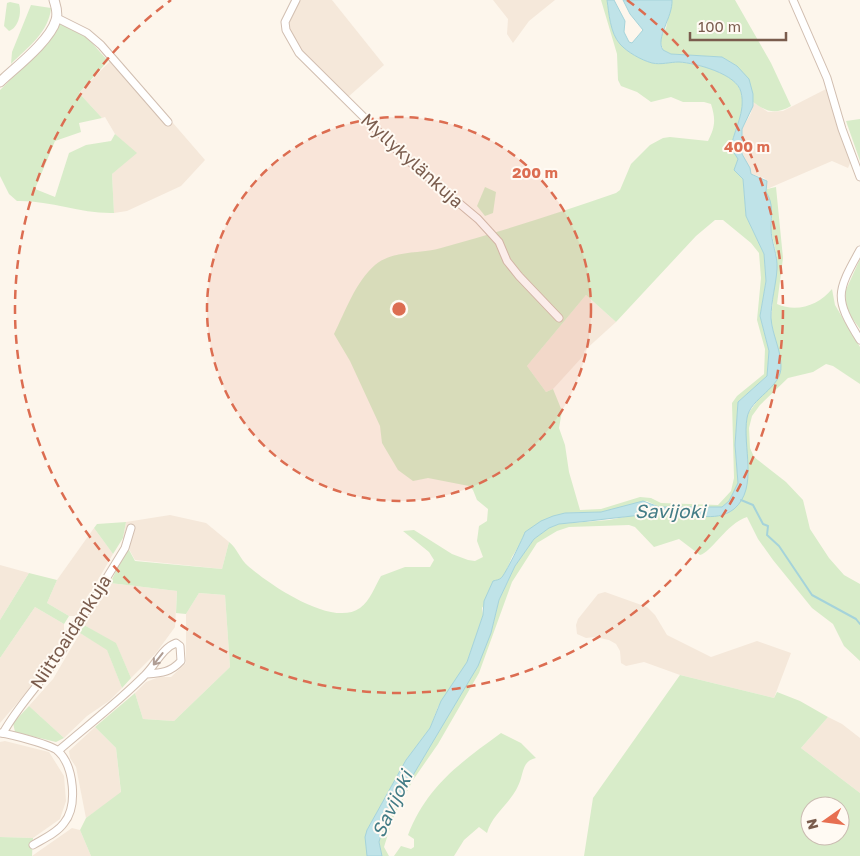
<svg xmlns="http://www.w3.org/2000/svg" width="860" height="856" font-family="'Golos Text',sans-serif">
  <style>
    .residential { fill: #f5e8da }
    .green { fill: #d8ecc9; fill-rule: evenodd }
    .water { fill: #bfe3e8; stroke: #a5d3da }
    .lines { fill: none; stroke-linecap: round; stroke-linejoin: round }
    .stream { stroke: #a5d3da; stroke-width: 2 }
    .minor-casing { stroke: #d1beb0; stroke-width: 9 }
    .tertiary-casing { stroke: #d1beb0; stroke-width: 11 }
    .minor { stroke: #fff; stroke-width: 7 }
    .tertiary { stroke: #fff; stroke-width: 9 }
    .oneway { stroke: #af9d94 }
    .ring { fill: none; stroke: #dc6d51; stroke-width: 2.5; stroke-dasharray: 9 6 }
    .labels { text-anchor: middle; stroke-width: 4; stroke-linejoin: round; paint-order: stroke }
    .street-label { font-size: 18px; fill: #7a5c4d; stroke: #fffaf3 }
    .water-label { font-size: 19px; font-style: italic; fill: #437c86; stroke: #fffaf3 }
    .centre { fill: #dc6d51; stroke: #fffaf3; stroke-width: 2.5 }
    .ring-label { font-size: 15px; text-anchor: middle; font-weight: bold; fill: #dc6d51; stroke: #fffaf3; stroke-width: 4; stroke-linejoin: round; paint-order: stroke }
  </style>
  <rect width="100%" height="100%" fill="#fdf6ec"/>
  <g class="residential">
    <polygon points="300,0 332,0 384,65 348,97 296,45 289,30 289,23"/>
    <polygon points="493,0 555,0 529,21 513,43 507,34 508,19"/>
    <polygon points="115,56 205,160 181,186 127,211 114,213 112,174 136,153 115,134 105,117 102,118 79,93"/>
    <polygon points="828,88 851,161 848,168 832,161 767,189 765,184 767,181 764,178 751,174 742,154 742,129 751,113 753,102 768,112 783,111"/>
    <polygon points="586,295 616,322 584,351 584,355 553,389 546,392 527,366"/>
    <polygon points="170,515 206,523 229,542 222,569 135,560 123,538 126,522"/>
    <polygon points="94,528 113,554 77,616 69,616 47,603 57,580"/>
    <polygon points="0,565 29,573 0,620"/>
    <polygon points="110,583 177,591 175,627 156,653 131,678 116,644 84,625"/>
    <polygon points="605,592 647,607 655,615 667,635 711,657 757,641 791,653 774,698 680,675 644,662 626,666 621,663 620,651 616,644 609,640 595,637 586,638 577,634 576,625 578,619 598,594"/>
    <polygon points="199,593 225,595 230,667 174,721 143,719 135,693 146,682 159,677 171,677 186,663 186,614"/>
    <polygon points="35,607 64,624 64,637 43,673 0,723 0,658"/>
    <polygon points="80,633 107,649 122,688 109,701 87,716 64,738 29,706 53,679"/>
    <polygon points="828,717 842,724 860,738 860,793 801,748"/>
    <polygon points="95,727 116,748 121,793 86,818 76,767 70,758 69,751"/>
    <polygon points="5,741 49,752 64,776 66,801 60,819 33,838 0,837 0,742"/>
    <polygon points="72,828 80,830 91,856 32,856"/>
  </g>
  <g class="green">
    <path d="M601 0H607C609 13 610 33 620 44 627 52 641 60 652 63 661 65 670 62 679 62 696 63 737 74 741 92 746 112 734 129 732 148L738 159 735 170 743 179 746 216 764 254 766 281 760 316 769 351 767 376 738 402 735 445 738 483 729 501 722 507H659L647 501 601 512 565 513 525 536 512 557 505 574 482 608 483 615 467 662 438 707 430 728 406 760 367 830V856H91L80 830 86 818 121 792 116 748 95 727 135 693 143 719 174 721 230 667 225 595 199 593 186 614 176 613 177 591 110 583 128 548 135 561 222 569 229 542C237 548 240 559 248 566 269 584 332 628 360 608 370 601 375 586 381 576L405 567H430L434 560 429 552 403 531 414 530 452 554 468 560 475 561 483 557 477 541 479 526 487 521 488 509 477 500 473 490 469 486 428 478 413 481 398 470 382 443 380 426 350 361 334 334C345 312 356 281 375 265 393 250 420 254 441 248 500 232 558 213 616 193L620 190 631 164 650 145 663 138 670 137 708 141C715 127 716 120 711 104L704 102H683L671 97 651 102 637 92 621 86 618 80 617 54ZM715 220H723L751 243 759 253 761 278 757 320 765 349 764 374 737 396 732 403 734 478 731 491 718 505 661 503 651 498 640 497 601 509 580 510 569 472 565 445 559 428 562 411 553 389 546 392 527 366 586 295 616 322 696 236Z"/>
    <path d="M672 0H735L771 63 791 106C775 115 767 112 753 102V94L737 66 722 57 671 54 663 50 660 39 666 28Z"/>
    <path d="M10 2 19 4C22 13 18 28 9 31L4 26 7 3Z"/>
    <path d="M31 5 51 8C49 32 28 47 11 64L12 52Z"/>
    <path d="M60 22 85 35 108 61 79 93 102 118 79 123 81 132 55 141 35 189 55 197 69 153 86 145 111 141 115 134 137 153 112 174 114 213C81 214 50 200 17 201L9 194 0 176V90L45 46Z"/>
    <polygon points="860,119 860,161 846,121"/>
    <polygon points="485,187 496,192 493,213 485,216 477,206"/>
    <path d="M776 187 783 258 777 304C797 313 819 305 832 289L835 305 860 347V384L833 366 826 364 813 372 788 378 760 405 752 416 749 428 750 448 754 457 786 482 803 500 810 529 829 558 844 575 860 584V661L844 646 833 624 812 608 773 560 758 539 747 517C726 524 712 552 700 555L679 539 654 547 635 527 629 525 569 527 557 531 537 543 512 582 479 673 438 744 413 780 393 818 384 847 389 856H382L379 842 384 824 443 724 491 633 499 600 515 566 534 539 549 528 559 524 609 520 634 515 668 513 714 516 725 514 748 465 745 432 747 415 763 393 779 377 781 367 771 320 777 257 771 230 772 212 765 192 767 189Z"/>
    <polygon points="860,259 860,329 846,310 845,292"/>
    <polygon points="126,522 123,538 113,554 94,528 97,524"/>
    <polygon points="29,573 57,580 47,603 69,616 64,624 35,607 0,658 0,620"/>
    <polygon points="84,625 116,643 131,678 122,688 107,650 80,633"/>
    <path d="M680 675 774 698 777 692 800 701 828 717 801 748 860 793V856H584L593 798ZM810 806H840V836H810Z"/>
    <polygon points="29,706 64,738 56,742 15,732 13,723"/>
    <path d="M501 733 521 743 536 758C521 761 524 775 518 786 510 804 492 814 487 833L479 827 464 840 454 856H394L401 846 411 849 414 847V839L408 835C427 786 460 763 501 733Z"/>
    <polygon points="0,837 33,838 32,856 0,856"/>
  </g>
  <path class="water" d="M607 0H614L625 21 624 32 629 42 632 43 643 30 630 14 623 0H672C673 17 655 38 663 50L671 54 722 57 737 66 749 79 753 94V106L742 129V154L750 168 751 174 767 181 766 192C774 204 771 215 771 228 771 242 778 255 777 269 776 285 771 301 771 318 772 334 781 350 781 366 782 388 750 398 747 418 742 446 759 488 734 509 715 524 689 512 668 513 631 515 595 521 559 524L549 528 534 539 515 566 499 600 491 633 478 666 384 824 379 842 382 856H367L365 837 367 830 406 760 430 728 441 701 467 662 483 615 484 601 493 581C496 580 499 580 501 578 504 577 524 536 525 532L541 521 553 516 565 513 601 512 643 501 659 507H722L729 501 738 483 735 445 738 402 767 376 769 351 760 316 766 281 764 254 746 216 743 179 734 170 738 159 731 148C734 129 746 112 741 92 737 74 696 63 679 62 670 62 661 65 652 63 641 60 627 52 620 44 610 33 609 13 607 0Z"/>
  <g class="lines">
    <polyline class="stream" points="741,500 753,505 763,524 768,526 767,535 779,546 812,595 856,619 860,624"/>
    <defs>
      <g id="minor">
        <polyline points="296,0 285,22 286,30 299,53 404,157 478,219 499,242 507,261 519,276 559,318"/>
        <polyline points="793,0 827,78 842,129 860,177"/>
        <polyline points="57,18 87,33 101,45 168,122"/>
        <path d="M860 250C836 293 834 298 860 340"/>
        <path d="M0 733C10 734 52 745 58 751 74 766 78 806 64 823 57 833 43 839 33 845"/>
        <path d="M3 733C19 704 44 680 62 651 70 638 69 629 82 618L125 548 131 528"/>
        <path d="M58 751C87 726 117 703 144 676 155 666 162 648 176 643L180 646 181 661C171 672 162 673 147 674"/>
      </g>
      <path id="tertiary" d="M0 82C16 67 50 41 56 20 58 14 56 6 54 0"/>
    </defs>
    <use href="#minor" class="minor-casing"/>
    <use href="#tertiary" class="tertiary-casing"/>
    <use href="#minor" class="minor"/>
    <use href="#tertiary" class="tertiary"/>
  </g>
  <defs><path id="oneway-shaft" d="M-6 0H5M1.5-3L5.5 0L1.5 3" fill="none" stroke-width="1.6" stroke-linecap="round" stroke-linejoin="round" transform="scale(1.25)"/></defs>
  <use class="oneway" href="#oneway-shaft" transform="translate(158 659) rotate(128)"/>
  <circle cx="399" cy="309" r="192" fill="#dc6d51" fill-opacity=".12"/>
  <g class="ring">
    <circle cx="399" cy="309" r="192"/>
    <path d="M627 0A384 384 0 1 1 171 0"/>
  </g>
  <g class="labels">
    <g class="street-label">
      <text transform="translate(412 161) rotate(42)" y="6">Myllykylänkuja</text>
      <text transform="translate(71 632) rotate(-57)" y="6">Niittoaidankuja</text>
    </g>
    <g class="water-label">
      <text x="670" y="518">Savijoki</text>
      <text transform="translate(392 804) rotate(-65)" y="7">Savijoki</text>
    </g>
  </g>
  <circle cx="399" cy="309" r="8" class="centre"/>
  <g class="ring-label">
    <text x="747" y="152">400 m</text>
    <text x="535" y="178">200 m</text>
  </g>
  <g transform="translate(825 821) rotate(256)"><circle r="24" fill="#fffaf3" stroke="#cabbb1"/>
  <path d="M0-4L9 19L0 12L-9 19Z" fill="#e76f51"/>
  <text y="-8" font-size="14" font-weight="bold" text-anchor="middle" fill="#7a5c4d">N</text>
  </g>
  <path d="M690 32v8h96v-8" fill="none" stroke="#7a5c4d" stroke-width="2.5"/>
  <text x="698" y="32" font-size="15" fill="#7a5c4d" stroke="#fffaf3" stroke-width="4" paint-order="stroke">100 m</text>
</svg>
